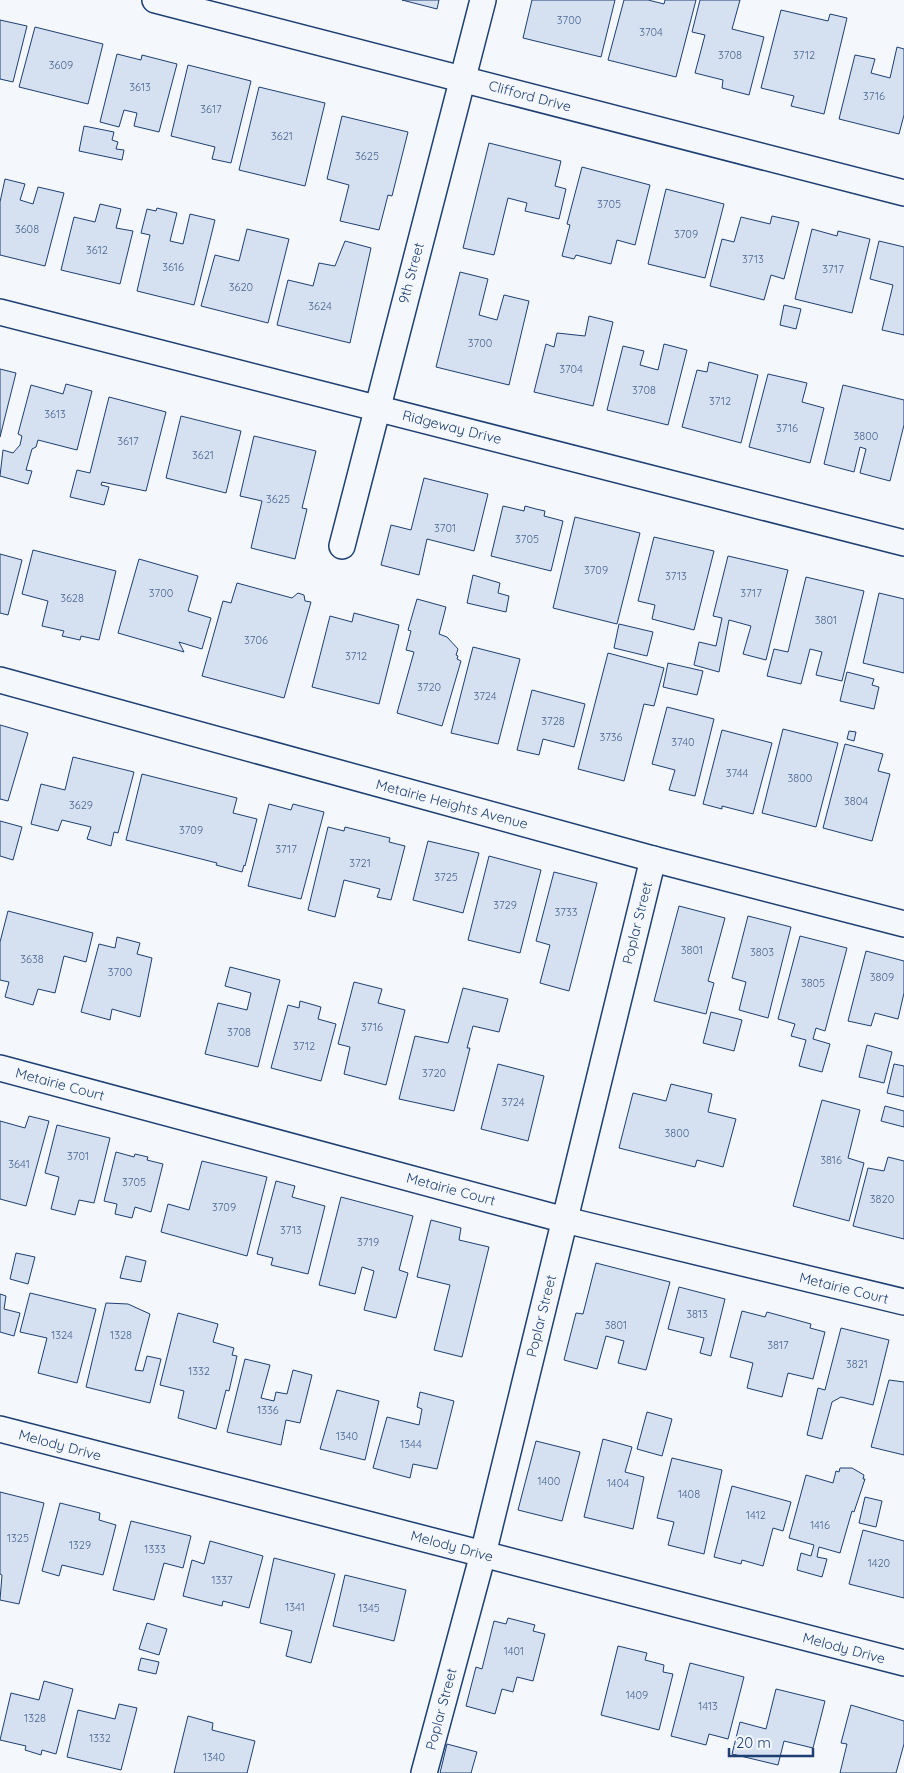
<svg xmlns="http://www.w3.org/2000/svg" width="904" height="1773" font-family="Quicksand,sans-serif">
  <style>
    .building { fill: #d5e0f0; stroke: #1d3f73 }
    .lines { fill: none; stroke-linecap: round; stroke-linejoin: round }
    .minor-casing { stroke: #1d3f73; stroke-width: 28 }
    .minor { stroke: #f4f7fb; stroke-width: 25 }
    .labels { text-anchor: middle; stroke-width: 4; stroke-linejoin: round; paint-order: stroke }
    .number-label { font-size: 11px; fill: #4b6792 }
    .street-label { font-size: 14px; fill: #1d3f73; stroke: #f4f7fb }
  </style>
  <rect width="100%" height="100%" fill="#f4f7fb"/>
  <g class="building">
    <polygon points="402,0 439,0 437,9"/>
    <polygon points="532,0 615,0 601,57 523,38"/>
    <polygon points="624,0 648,0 664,4 665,0 696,0 676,77 608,60"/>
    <polygon points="700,0 740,0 732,29 764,37 749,95 722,88 723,80 695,73 705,35 692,32"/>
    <polygon points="781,10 828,21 830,14 847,18 824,114 791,106 794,96 761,88"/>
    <polygon points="0,20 27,26 13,82 0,79"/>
    <polygon points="35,27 103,44 88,104 19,87"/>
    <polygon points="897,47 904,49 904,115 899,134 839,119 855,55 875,59 871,73 890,78"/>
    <polygon points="117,54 141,60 142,55 177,64 159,132 134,126 137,113 124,110 119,127 100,122"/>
    <polygon points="188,65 251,81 231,163 212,159 215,147 171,136"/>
    <polygon points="259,87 325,103 305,186 239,170"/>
    <polygon points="342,116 408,132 392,196 388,195 379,230 340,221 349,185 327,179"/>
    <polygon points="84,126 114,132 112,140 118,142 116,149 124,150 122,160 79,151"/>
    <polygon points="489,143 561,161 555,186 566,189 559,219 525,211 527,203 508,198 494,255 463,248"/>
    <polygon points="582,167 650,185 635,245 617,240 611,264 576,255 574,259 562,256 570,225 567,224"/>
    <polygon points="5,179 25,184 20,200 33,204 38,187 64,193 45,266 0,255 0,202"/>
    <polygon points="666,189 724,204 705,278 648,264"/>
    <polygon points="100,204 121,209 116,228 133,231 120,284 61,270 74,217 95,222"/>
    <polygon points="157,208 177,213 170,241 183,244 190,214 215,220 194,305 137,291 150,235 141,233 147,209 156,211"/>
    <polygon points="772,216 799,222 784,279 771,275 764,300 710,286 722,239 734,242 741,217 770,224"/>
    <polygon points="247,229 289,239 268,323 201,306 215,255 239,261"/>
    <polygon points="812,229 837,236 838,231 870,239 852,313 795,299"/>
    <polygon points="345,241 371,248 350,343 277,325 288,280 313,286 319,263 335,266"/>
    <polygon points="879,241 904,247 904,335 882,330 893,285 870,279"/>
    <polygon points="460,272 488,279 479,315 497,320 504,295 529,301 509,385 436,367"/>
    <polygon points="784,305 801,309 796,329 780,325"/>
    <polygon points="589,316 613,322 593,406 534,392 546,344 554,347 557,333 585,336"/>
    <polygon points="664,344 687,350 668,425 607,410 623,346 644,351 640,365 658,370"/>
    <polygon points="709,362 758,375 741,443 682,427 697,370 707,372"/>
    <polygon points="0,369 16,373 0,437"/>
    <polygon points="768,374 807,383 802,402 824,408 810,463 749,447"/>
    <polygon points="66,384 92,391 77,450 38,440 36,447 32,449 26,470 32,471 28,484 0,476 3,450 13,453 20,445 22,436 18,434 31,385 63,394"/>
    <polygon points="843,385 904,400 904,425 890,481 860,473 866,449 860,447 854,472 824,464"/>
    <polygon points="109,397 166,412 146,491 102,482 101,485 109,487 104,505 70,497 77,470 90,473"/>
    <polygon points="181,416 241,431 226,493 166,478"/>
    <polygon points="254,436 316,451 302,508 307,509 295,559 251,548 262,501 240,496"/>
    <polygon points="424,478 488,494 474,551 427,539 419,575 381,565 391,525 411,530"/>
    <polygon points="503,506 524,511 525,506 536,509 545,511 544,516 563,521 551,571 491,556"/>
    <polygon points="575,517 640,533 617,624 553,608"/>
    <polygon points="654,537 714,551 694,630 652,619 655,605 638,601"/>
    <polygon points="33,550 116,571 99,640 81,636 80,640 62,636 64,631 42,626 48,601 22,594"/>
    <polygon points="0,554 22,560 8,615 0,613"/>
    <polygon points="728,556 788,570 766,660 743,654 751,626 729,620 719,672 694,665 699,642 716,646 722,618 713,616"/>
    <polygon points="139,559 198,576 188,611 211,618 202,649 179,642 184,652 118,633"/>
    <polygon points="473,575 500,583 498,593 509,596 506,612 467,603"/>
    <polygon points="806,577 864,591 842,681 816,675 822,652 810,649 801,684 767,676 774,649 788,652"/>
    <polygon points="237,583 292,598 298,593 304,595 305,601 311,602 284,698 202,676 223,601 231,603"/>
    <polygon points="879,593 904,599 904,673 863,663"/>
    <polygon points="417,599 446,607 439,634 447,637 458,649 456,655 458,656 457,659 461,661 442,726 397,713 414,652 406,650 411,631 408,630"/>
    <polygon points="354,613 399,625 379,704 312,687 330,616 352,622"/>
    <polygon points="619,624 653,632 647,656 614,648"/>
    <polygon points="473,647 520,659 498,744 451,733"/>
    <polygon points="608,653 664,668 654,706 644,704 624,781 578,769"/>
    <polygon points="668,663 703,671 697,695 663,687"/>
    <polygon points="847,672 874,679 872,685 879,687 874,709 840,701"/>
    <polygon points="532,690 585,704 574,747 543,739 539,755 517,750"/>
    <polygon points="667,707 714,719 695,796 669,790 675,770 652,764"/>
    <polygon points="0,725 28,733 8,801 0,799"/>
    <polygon points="783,729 838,743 816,827 762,813"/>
    <polygon points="722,730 772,743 753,814 722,806 722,809 703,804"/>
    <polygon points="849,731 856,732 854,741 847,739"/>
    <polygon points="845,744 883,754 878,771 890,774 872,841 823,828"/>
    <polygon points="73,757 134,772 118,833 114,832 111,846 87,839 91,827 62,820 58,831 31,824 41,784 65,790"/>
    <polygon points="142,774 237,798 233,813 257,819 245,866 244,865 242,872 216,865 217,863 126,840"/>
    <polygon points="269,804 291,810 293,804 324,812 301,899 248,886"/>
    <polygon points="0,821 22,827 13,860 0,856"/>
    <polygon points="328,827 344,831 345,827 390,838 389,842 405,846 391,900 377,897 380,889 344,880 335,917 308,910"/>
    <polygon points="428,841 479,853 463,913 413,900"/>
    <polygon points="489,856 541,870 520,953 468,940"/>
    <polygon points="554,872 597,883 569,991 540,983 550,945 536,941"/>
    <polygon points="679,906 725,918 708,981 714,983 706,1014 654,1001"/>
    <polygon points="8,911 93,933 86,962 64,956 55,993 38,989 33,1005 5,997 9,982 0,980 0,942"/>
    <polygon points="748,916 791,927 768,1018 739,1010 746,982 732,978"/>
    <polygon points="800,936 847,948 825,1031 816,1028 813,1039 830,1044 822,1072 799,1066 806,1040 791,1036 795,1024 778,1019"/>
    <polygon points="117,937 140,943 137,954 152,958 140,1017 112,1009 110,1020 81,1012 99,944 115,948"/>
    <polygon points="866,951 904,961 904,993 898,1019 875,1013 871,1026 848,1021"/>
    <polygon points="230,967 280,980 258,1067 205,1054 218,1003 247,1010 251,993 225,986"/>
    <polygon points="354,982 382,989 378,1003 405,1010 386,1085 344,1074 350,1047 338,1044"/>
    <polygon points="463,988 508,999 499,1032 473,1026 467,1048 470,1048 454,1111 399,1099 415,1036 448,1043"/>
    <polygon points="300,1001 321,1007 318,1019 336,1024 321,1081 271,1068 288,1005 299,1008"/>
    <polygon points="711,1012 742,1020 734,1051 703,1043"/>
    <polygon points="867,1045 892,1052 884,1083 859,1077"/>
    <polygon points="498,1064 544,1076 528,1141 481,1129"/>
    <polygon points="894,1064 904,1066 904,1097 887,1093"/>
    <polygon points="671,1084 712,1094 708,1112 736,1119 723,1167 697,1160 695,1167 619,1148 633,1093 666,1101"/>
    <polygon points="822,1100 860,1110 848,1158 864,1163 849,1221 793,1206"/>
    <polygon points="885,1106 904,1111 904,1127 881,1121"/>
    <polygon points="29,1116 49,1121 26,1206 0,1199 0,1121 25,1128"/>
    <polygon points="57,1125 110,1138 94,1203 79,1200 75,1215 51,1209 59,1177 45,1173"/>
    <polygon points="116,1152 134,1157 135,1154 148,1157 147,1160 163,1164 151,1212 135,1207 132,1218 115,1214 117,1204 104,1201"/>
    <polygon points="888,1157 904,1161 904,1239 853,1226 868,1168 884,1171"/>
    <polygon points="202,1161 267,1177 247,1256 161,1232 168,1204 189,1210"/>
    <polygon points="276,1181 295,1186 292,1197 325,1206 308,1274 271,1265 273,1258 257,1254"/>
    <polygon points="341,1197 413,1216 399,1270 408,1273 396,1318 364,1310 374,1271 362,1267 355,1294 319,1285"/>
    <polygon points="431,1220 461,1228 459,1240 489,1247 462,1357 434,1350 450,1285 417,1277"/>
    <polygon points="16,1253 35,1257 28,1284 10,1279"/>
    <polygon points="126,1256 146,1261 141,1282 120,1278"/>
    <polygon points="596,1263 670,1282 646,1370 618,1363 624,1341 606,1336 597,1369 564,1360 576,1313 583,1314"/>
    <polygon points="679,1287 725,1299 711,1356 700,1353 704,1338 668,1329"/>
    <polygon points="30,1293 96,1309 77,1383 38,1373 47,1338 20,1332"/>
    <polygon points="0,1294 6,1296 4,1309 20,1313 14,1336 0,1332"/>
    <polygon points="106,1303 128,1304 150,1314 135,1370 143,1371 147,1356 161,1359 150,1403 86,1387"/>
    <polygon points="742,1311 765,1317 767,1312 811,1324 810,1328 825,1332 813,1379 788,1373 782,1397 747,1388 753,1363 730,1357"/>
    <polygon points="178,1313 218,1324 213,1342 234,1348 232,1355 237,1356 229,1391 226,1390 216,1429 178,1418 184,1391 160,1385"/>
    <polygon points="841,1328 889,1340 873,1405 841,1397 832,1402 822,1439 807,1435 818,1388 825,1390"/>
    <polygon points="245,1359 270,1365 261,1398 274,1401 276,1392 287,1394 293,1370 312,1375 300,1423 286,1420 281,1445 227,1432"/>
    <polygon points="889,1380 904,1382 904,1455 871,1447"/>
    <polygon points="337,1390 379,1401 365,1460 320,1449"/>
    <polygon points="420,1392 454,1401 437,1469 413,1464 410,1478 373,1468 387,1417 419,1425 422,1409 417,1407"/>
    <polygon points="647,1412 672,1419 662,1456 637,1449"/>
    <polygon points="603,1439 632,1447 625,1472 644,1477 633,1529 584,1517"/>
    <polygon points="536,1441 580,1452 562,1521 518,1510"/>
    <polygon points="672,1458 722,1470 704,1554 668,1545 674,1522 657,1518"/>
    <polygon points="840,1468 852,1468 864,1475 863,1479 865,1479 854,1512 852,1511 840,1553 819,1547 817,1557 827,1559 822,1577 797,1570 801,1553 811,1556 814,1545 789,1538 806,1475 833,1483 836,1471 839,1472"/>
    <polygon points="732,1486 791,1502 783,1531 773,1528 763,1566 742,1560 741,1564 714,1557"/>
    <polygon points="0,1492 44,1503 19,1604 0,1600 2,1575 0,1574"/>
    <polygon points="865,1497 882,1501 876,1527 859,1523"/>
    <polygon points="60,1503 100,1513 99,1520 116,1525 103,1575 62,1565 59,1576 42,1571"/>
    <polygon points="131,1521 191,1536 183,1568 164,1563 154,1600 113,1590"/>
    <polygon points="863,1530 904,1541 904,1598 849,1584"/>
    <polygon points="210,1541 263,1556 249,1608 223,1601 222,1606 183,1596 192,1560 204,1564"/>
    <polygon points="274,1558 335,1574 311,1663 286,1656 292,1631 260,1623"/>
    <polygon points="345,1575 406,1590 394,1641 333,1626"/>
    <polygon points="508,1618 535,1625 533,1631 545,1634 533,1681 517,1677 513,1692 502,1689 495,1714 466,1706 476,1667 482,1669 494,1621 506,1624"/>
    <polygon points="147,1623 167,1629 159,1655 139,1649"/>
    <polygon points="618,1646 647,1653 645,1660 664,1665 663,1672 673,1674 659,1730 601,1715"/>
    <polygon points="141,1658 159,1662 156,1674 138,1670"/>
    <polygon points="690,1663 744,1677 728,1739 709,1734 706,1745 671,1736"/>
    <polygon points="44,1681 73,1689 56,1754 42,1750 41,1755 25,1750 26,1746 0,1740 11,1693 39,1700"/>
    <polygon points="776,1689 825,1701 813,1748 784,1741 778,1765 732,1754 740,1722 766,1729"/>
    <polygon points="119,1704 137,1708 121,1770 67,1757 78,1710 115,1719"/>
    <polygon points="851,1705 904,1721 904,1744 896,1773 840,1773 847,1744 841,1743"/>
    <polygon points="188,1716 213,1723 212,1730 255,1741 247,1773 174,1773"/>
    <polygon points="447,1744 477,1752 471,1773 440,1773"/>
  </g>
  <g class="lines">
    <defs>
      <g id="minor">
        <polyline points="155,0 904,193"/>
        <polyline points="0,312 904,543"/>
        <polyline points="342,546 483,0"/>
        <polyline points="0,680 653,859 904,924"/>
        <polyline points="0,1068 565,1220 904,1302"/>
        <polyline points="0,1429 904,1663"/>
        <polyline points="424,1773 483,1554 653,859"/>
      </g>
    </defs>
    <use href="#minor" class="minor-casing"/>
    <use href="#minor" class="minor"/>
  </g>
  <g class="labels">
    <g class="number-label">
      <text x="569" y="24">3700</text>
      <text x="651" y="36">3704</text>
      <text x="730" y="59">3708</text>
      <text x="804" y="59">3712</text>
      <text x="61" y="69">3609</text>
      <text x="140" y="91">3613</text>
      <text x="874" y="100">3716</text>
      <text x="211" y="113">3617</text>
      <text x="282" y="140">3621</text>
      <text x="367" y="160">3625</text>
      <text x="609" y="208">3705</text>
      <text x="27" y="233">3608</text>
      <text x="686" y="238">3709</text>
      <text x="97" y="254">3612</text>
      <text x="753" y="263">3713</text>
      <text x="173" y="271">3616</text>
      <text x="833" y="273">3717</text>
      <text x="241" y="291">3620</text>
      <text x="320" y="310">3624</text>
      <text x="480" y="347">3700</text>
      <text x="571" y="373">3704</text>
      <text x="644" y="394">3708</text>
      <text x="720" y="405">3712</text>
      <text x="55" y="418">3613</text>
      <text x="787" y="432">3716</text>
      <text x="866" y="440">3800</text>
      <text x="128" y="445">3617</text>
      <text x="203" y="459">3621</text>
      <text x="278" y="503">3625</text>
      <text x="445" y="532">3701</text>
      <text x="527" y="543">3705</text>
      <text x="596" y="574">3709</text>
      <text x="676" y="580">3713</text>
      <text x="161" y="597">3700</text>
      <text x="751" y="597">3717</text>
      <text x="72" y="602">3628</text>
      <text x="826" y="624">3801</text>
      <text x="256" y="644">3706</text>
      <text x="356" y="660">3712</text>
      <text x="429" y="691">3720</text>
      <text x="485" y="700">3724</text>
      <text x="553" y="725">3728</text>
      <text x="611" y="741">3736</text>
      <text x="683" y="746">3740</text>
      <text x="737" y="777">3744</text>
      <text x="800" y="782">3800</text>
      <text x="856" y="805">3804</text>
      <text x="81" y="809">3629</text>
      <text x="191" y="834">3709</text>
      <text x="286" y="853">3717</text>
      <text x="360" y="867">3721</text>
      <text x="446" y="881">3725</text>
      <text x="505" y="909">3729</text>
      <text x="566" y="916">3733</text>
      <text x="692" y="954">3801</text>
      <text x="762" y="956">3803</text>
      <text x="32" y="963">3638</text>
      <text x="120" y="976">3700</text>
      <text x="882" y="981">3809</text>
      <text x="813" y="987">3805</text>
      <text x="372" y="1031">3716</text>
      <text x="239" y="1036">3708</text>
      <text x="304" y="1050">3712</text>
      <text x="434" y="1077">3720</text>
      <text x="513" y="1106">3724</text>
      <text x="677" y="1137">3800</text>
      <text x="78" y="1160">3701</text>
      <text x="831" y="1164">3816</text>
      <text x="19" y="1168">3641</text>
      <text x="134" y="1186">3705</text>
      <text x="882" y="1203">3820</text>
      <text x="224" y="1211">3709</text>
      <text x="291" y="1234">3713</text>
      <text x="368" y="1246">3719</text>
      <text x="697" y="1318">3813</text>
      <text x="616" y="1329">3801</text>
      <text x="62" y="1339">1324</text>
      <text x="121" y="1339">1328</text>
      <text x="778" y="1349">3817</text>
      <text x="857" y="1368">3821</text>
      <text x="199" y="1375">1332</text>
      <text x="268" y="1414">1336</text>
      <text x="347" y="1440">1340</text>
      <text x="411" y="1448">1344</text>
      <text x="549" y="1485">1400</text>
      <text x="618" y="1487">1404</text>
      <text x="689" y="1498">1408</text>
      <text x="756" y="1519">1412</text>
      <text x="820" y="1529">1416</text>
      <text x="18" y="1542">1325</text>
      <text x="80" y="1549">1329</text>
      <text x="155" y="1553">1333</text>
      <text x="879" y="1567">1420</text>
      <text x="222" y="1584">1337</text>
      <text x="295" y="1611">1341</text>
      <text x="369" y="1612">1345</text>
      <text x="514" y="1655">1401</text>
      <text x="637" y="1699">1409</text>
      <text x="708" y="1710">1413</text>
      <text x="35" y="1722">1328</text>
      <text x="100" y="1742">1332</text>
      <text x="214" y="1761">1340</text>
    </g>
    <g class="street-label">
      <text transform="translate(530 96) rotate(15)" y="5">Clifford Drive</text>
      <text transform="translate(411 273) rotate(-75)" y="5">9th Street</text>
      <text transform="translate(452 427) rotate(14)" y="5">Ridgeway Drive</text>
      <text transform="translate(452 804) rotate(15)" y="5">Metairie Heights Avenue</text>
      <text transform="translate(637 923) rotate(-76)" y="5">Poplar Street</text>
      <text transform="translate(60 1084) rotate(15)" y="5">Metairie Court</text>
      <text transform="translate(451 1189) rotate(15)" y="5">Metairie Court</text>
      <text transform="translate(844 1288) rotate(14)" y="5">Metairie Court</text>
      <text transform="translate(541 1316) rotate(-76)" y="5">Poplar Street</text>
      <text transform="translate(60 1445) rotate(15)" y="5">Melody Drive</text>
      <text transform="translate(452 1546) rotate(15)" y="5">Melody Drive</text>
      <text transform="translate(844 1648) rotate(15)" y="5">Melody Drive</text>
      <text transform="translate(441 1709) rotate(-75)" y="5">Poplar Street</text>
    </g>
  </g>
  <path d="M729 1748v8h84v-8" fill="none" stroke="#1d3f73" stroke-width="2.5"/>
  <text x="736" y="1748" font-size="15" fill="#1d3f73" stroke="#f4f7fb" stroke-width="4" paint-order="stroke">20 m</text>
</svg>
